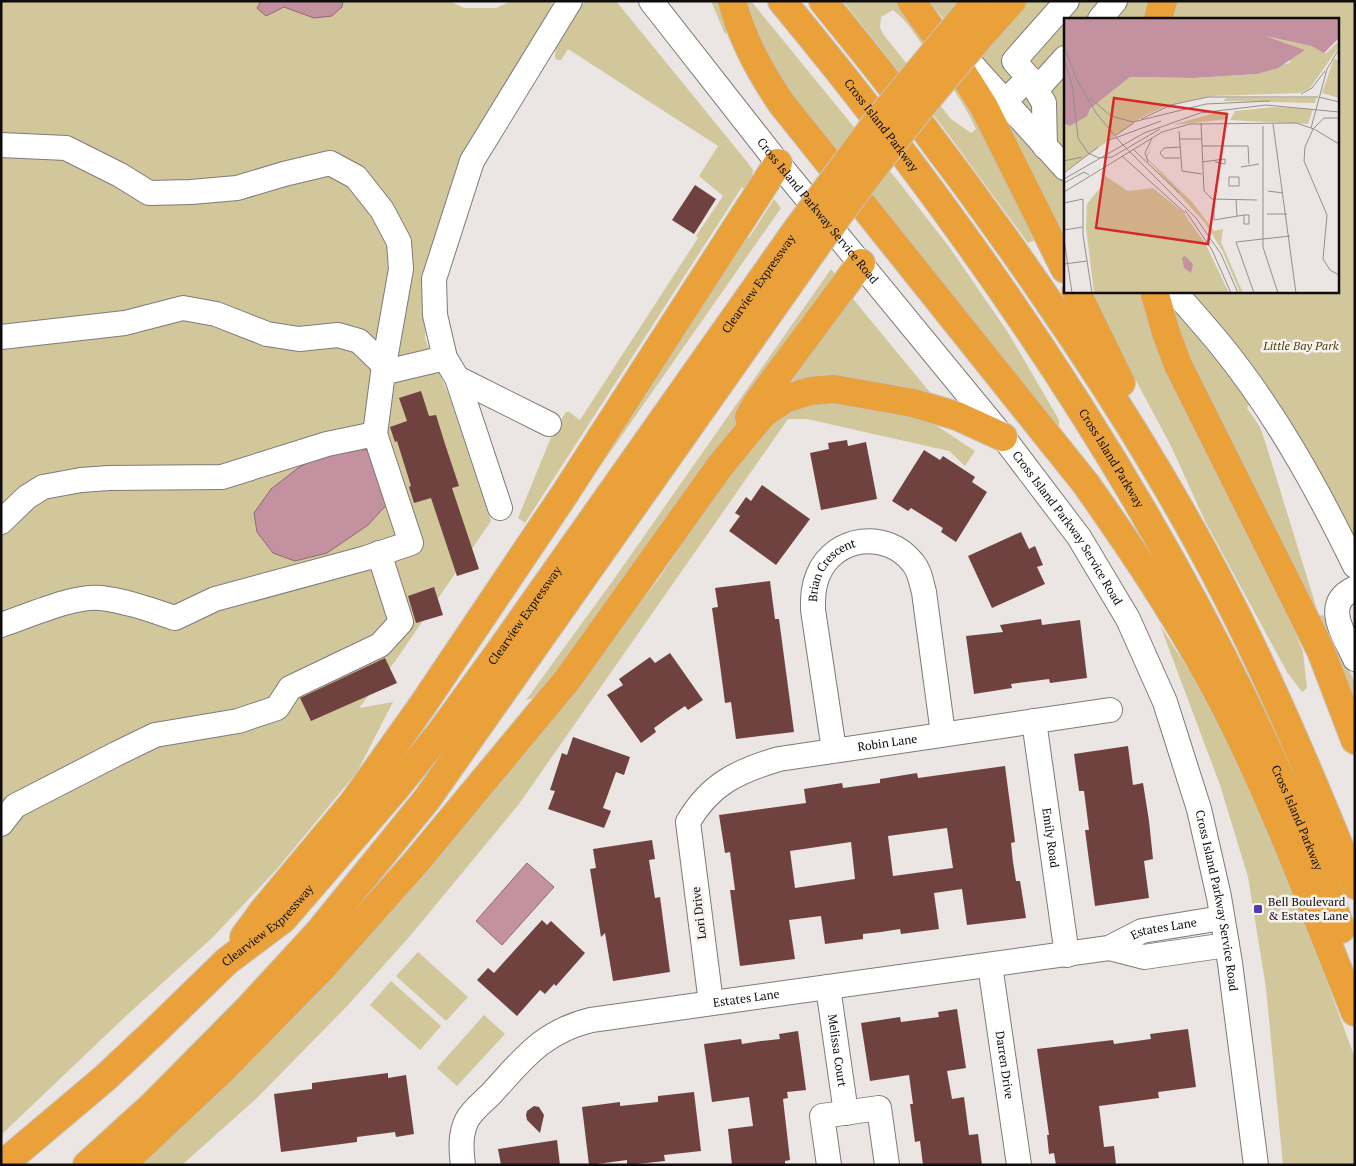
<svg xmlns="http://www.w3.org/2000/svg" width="1356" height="1166" font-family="'PT Serif',serif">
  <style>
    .green { fill: #d2c79b; fill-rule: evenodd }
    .water { fill: #c491a1; stroke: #8d6974 }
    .building { fill: #6f413f; fill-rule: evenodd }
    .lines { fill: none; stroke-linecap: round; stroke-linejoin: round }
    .minor-casing { stroke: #7f7a78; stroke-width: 26 }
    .highway-casing { stroke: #c5c5c5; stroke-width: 30 }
    .minor { stroke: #fff; stroke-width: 24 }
    .highway { stroke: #eaa13a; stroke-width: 28 }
    .highway-bridge-casing { stroke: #c5c5c5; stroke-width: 30; stroke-linecap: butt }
    .highway-bridge { stroke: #eaa13a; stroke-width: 28 }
    .poi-dot { fill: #523ab2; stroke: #f8f3f1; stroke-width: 2 }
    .labels { text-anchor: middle; stroke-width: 5; stroke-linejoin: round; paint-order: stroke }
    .street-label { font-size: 12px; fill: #0e0c0c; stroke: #f8f3f1 }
    .park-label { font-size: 12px; font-style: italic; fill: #4b3e00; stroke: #f8f3f1 }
    .poi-label { font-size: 12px; fill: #0e0c0c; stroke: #f8f3f1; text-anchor: start }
    .inset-road { fill: none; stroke: #938f8d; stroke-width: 1 }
    .view { fill: #d62828; fill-opacity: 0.15; stroke: #d62828; stroke-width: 2.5 }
    .inset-edge { fill: none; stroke: #0e0c0c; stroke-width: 2.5 }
  </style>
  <rect width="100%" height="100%" fill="#ebe6e3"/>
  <g class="green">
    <polygon points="1,1 450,1 464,8 496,8 511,1 549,1 554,5 425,271 425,339 450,398 491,521 396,660 359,708 393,702 357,772 277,869 212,938 127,1015 1,1135"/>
    <path d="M585 1H616L748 163 753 170 752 177 756 182 748 192 742 187 525 523 518 518 552 435 566 412H569L580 420 698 238 696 236 723 196 699 176 718 146 568 49 561 60H557L555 58C554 39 575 17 585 1Z"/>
    <polygon points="711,1 751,1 898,181 950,248 1009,334 1059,420 1059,430 803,109 774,66 754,23 725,34"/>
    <path d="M843 1H897L908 14 968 95 1042 237 1028 243 942 126ZM893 10C908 21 918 39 929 55 946 79 964 102 976 129L971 133 951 119 883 34 880 27 881 17Z"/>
    <polygon points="928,1 1355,1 1355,545 1187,291 1337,291 1337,19 1065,19 1065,155"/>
    <polygon points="1001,111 1065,183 1065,247"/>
    <polygon points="774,199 781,208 548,541 743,234 749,238"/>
    <polygon points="831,269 841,281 753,399 624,591 539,697 526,700 614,579"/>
    <polygon points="1088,291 1162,291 1251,401 1247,408 1260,427 1264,438 1319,616 1323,615 1355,683 1355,707 1285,606 1303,652 1307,688 1302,692 1287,672 1205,521 1171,446"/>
    <polygon points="849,294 938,402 828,379 792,382 802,362"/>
    <polygon points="812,399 937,418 937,426 975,451 965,466 949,451 807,419 788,419 519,804 410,936 349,1004 259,1096 182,1165 137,1165 573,690 658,580 762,426"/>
    <polygon points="1160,625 1193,677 1228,745 1288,877 1355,1058 1355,1165 1283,1165 1266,988 1248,877 1220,785"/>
    <polygon points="418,952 468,997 446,1021 396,976"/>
    <polygon points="391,981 441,1026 420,1050 370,1005"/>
    <polygon points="484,1015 505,1034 457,1086 437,1068"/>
  </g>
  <g class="water">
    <polygon points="261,1 343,1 342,7 332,16 314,18 284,7 266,16 257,8"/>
    <polygon points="353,448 373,451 391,500 368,525 327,553 295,561 273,553 257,532 254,513 271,489 298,468 321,455"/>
    <polygon points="527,863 554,887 502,945 476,921"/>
  </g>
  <g class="building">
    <polygon points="695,185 716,199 694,234 672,220"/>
    <polygon points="421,391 429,416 436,415 445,444 459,486 452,488 479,569 457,576 431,498 414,503 409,487 411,486 397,441 395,442 390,427 407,421 399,398"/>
    <polygon points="847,440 848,446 866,442 877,499 821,510 810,453 829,449 828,443"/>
    <polygon points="924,450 940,460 943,456 975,477 972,482 987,492 956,542 941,532 943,528 911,508 908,511 892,501"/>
    <polygon points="762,485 810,519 776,565 729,531 740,516 735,513 746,497 751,501"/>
    <polygon points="1021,532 1029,549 1035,546 1043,565 1037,567 1045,584 992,608 968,556"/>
    <polygon points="770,581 775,619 779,619 794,732 736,739 731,702 725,703 720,665 712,608 718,607 715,588"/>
    <polygon points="434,587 443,615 416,623 408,596"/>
    <polygon points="1041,619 1042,625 1080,620 1087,678 1050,683 1049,679 1011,684 1012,688 974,694 966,636 1003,632 1000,625"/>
    <polygon points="670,653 703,700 688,710 685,706 669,717 654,728 656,732 641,743 607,695 623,685 619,679 650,657 655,663"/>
    <polygon points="385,658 397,683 311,721 300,698"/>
    <polygon points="573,737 630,757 624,775 616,772 603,808 611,811 604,828 548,809 555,791 550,790 562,753 567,755"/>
    <polygon points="1128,746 1133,785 1143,783 1149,821 1153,859 1144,861 1149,898 1095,906 1085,830 1089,830 1084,791 1079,791 1074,754"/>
    <path d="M1005 766 1015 842 1011 843 1013 862 1016 881H1020L1026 918 967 925 962 889 934 893 939 929 901 934 900 929 881 932 863 934V939L825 944 821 916 789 920 795 959 740 966 730 890H735L730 852 725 853 719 815 806 803 804 789 842 783 843 788 880 783V779L917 773 918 778ZM947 828 953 868 893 876 888 836ZM851 842 855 879 795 888 790 851Z"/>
    <polygon points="652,840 655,859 649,860 655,898 660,897 670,972 613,981 605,933 601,937 590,869 596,868 593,849"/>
    <polygon points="542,920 547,925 551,921 585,953 556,986 554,984 545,994 540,990 517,1016 477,980 488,968 494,973"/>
    <polygon points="957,1009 966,1068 947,1071 952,1099 964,1097 969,1135 978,1134 982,1165 923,1165 920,1141 915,1142 910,1104 913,1104 909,1075 870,1081 861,1023 900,1017 901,1022 939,1017 938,1012"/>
    <polygon points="1188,1029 1196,1087 1158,1092 1159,1098 1099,1106 1104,1147 1114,1146 1116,1165 1056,1165 1054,1153 1049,1154 1047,1135 1049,1135 1037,1049 1113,1040 1114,1044 1151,1039 1150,1034"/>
    <polygon points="798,1031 806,1090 787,1092 788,1098 783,1099 790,1160 785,1161 785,1165 732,1165 728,1129 753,1126 749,1097 712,1102 704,1044 741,1039 742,1044 761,1041 780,1039 779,1034"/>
    <polygon points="388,1073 388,1078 406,1075 414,1134 396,1137 395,1132 357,1137 357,1142 281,1152 274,1094 312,1089 312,1083"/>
    <polygon points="694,1092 701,1151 664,1155 665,1161 627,1165 627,1160 589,1165 582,1107 620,1102 620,1106 658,1102 658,1096"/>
    <polygon points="534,1106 539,1107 544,1115 540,1133 527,1120 526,1115 527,1111"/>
    <polygon points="557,1140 560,1165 501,1165 498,1149"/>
  </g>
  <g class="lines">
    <defs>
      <g id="minor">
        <path id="s1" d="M651 1 778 163 1003 437 1079 537 1128 619 1165 702 1199 809 1219 897 1230 963 1256 1165"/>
        <polyline points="1100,19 1115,1"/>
        <polyline points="956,47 1065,168"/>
        <polyline points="1029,78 1044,103 1045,147"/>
        <polyline points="1037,89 1065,58"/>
        <polyline points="1005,101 1029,78 1014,61 1067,1"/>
        <polyline points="1,145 66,148 120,175 149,193 191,192 237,188 284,174 330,163 356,177 382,210 399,242 401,269 384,365 375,434"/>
        <path d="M1174 291C1189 308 1204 325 1219 343 1274 410 1317 488 1355 566"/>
        <polyline points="1,337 125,323 183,308 216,314 267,334 299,339 338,335 359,341 390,371 445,358"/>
        <polyline points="457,378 549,424"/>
        <polyline points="500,508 457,378 445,358 435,315 434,279 472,161 570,1"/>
        <path d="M1 522 27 497 43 487 81 480 109 478 222 477 327 444 375 434 411 543 366 558 215 599 175 618C151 610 126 601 101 598 74 595 28 616 1 625"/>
        <path d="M1355 588C1321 604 1344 634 1355 659"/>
        <path id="s2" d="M1034 721 1067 955"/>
        <path id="s3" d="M834 750 813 610C813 597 813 587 818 575 834 536 887 529 913 563 920 571 921 582 924 592L943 734"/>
        <polyline points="1,824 15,806 116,754 155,735 238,721 277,708 290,688 380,645 401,622 379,553"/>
        <polyline points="1109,948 1144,957 1227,945"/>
        <path id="s4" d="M990 965 1019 1165"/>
        <path id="s5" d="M828 987 846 1113"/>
        <path id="s6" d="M711 1003 688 822C710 784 738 771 779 759L1110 710"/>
        <path id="s7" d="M463 1165C461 1149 460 1134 467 1120 472 1110 484 1101 491 1094 523 1059 542 1032 591 1020L1109 948 1142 931 1222 918"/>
        <polyline points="829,1165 822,1116 879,1108 887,1165"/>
      </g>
      <g id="highway">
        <path d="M732 1C742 39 760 72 782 104L1086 484C1131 548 1175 613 1212 682 1269 787 1310 901 1355 1012"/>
        <path id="s8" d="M782 1C961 217 1122 449 1245 702 1280 776 1314 851 1341 929"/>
        <path d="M823 1C906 102 984 206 1057 314 1109 390 1158 468 1202 549 1261 657 1309 771 1355 885"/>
        <polyline points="911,1 960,69 984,107 1065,269"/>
        <polyline points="1158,19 1163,1"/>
        <polyline points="1076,291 1121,383"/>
        <polyline points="1154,291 1166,333 1178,365 1321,651 1355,740"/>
        <polyline points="749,417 757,403 861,263"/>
        <polyline points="244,937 263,911 353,803 422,706 566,492 778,163"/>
        <path id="s9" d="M2 1165 105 1078 154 1032 227 961 283 919 395 789 441 732 500 651 798 228"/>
        <polyline points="87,1165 153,1105 249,1008 319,932 427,799 814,249"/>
        <polyline points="121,1165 224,1068 323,967 417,861 568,679 720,466 763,414 785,399 810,391 834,389 913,403 957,416 1003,437"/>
      </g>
    </defs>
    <use href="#minor" class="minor-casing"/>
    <use href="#highway" class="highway-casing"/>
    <use href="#minor" class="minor"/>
    <use href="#highway" class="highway"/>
    <defs>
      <g id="highway-bridge">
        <polyline points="798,228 876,123 977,1"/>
        <path d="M814 249C875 163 940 79 1012 1"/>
      </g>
    </defs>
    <use href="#highway-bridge" class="highway-bridge-casing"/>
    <use href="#highway-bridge" class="highway-bridge"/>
  </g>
  <rect class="poi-dot" x="1253" y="904" width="10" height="10" rx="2.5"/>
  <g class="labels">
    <g class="street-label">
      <text dy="4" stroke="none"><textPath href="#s8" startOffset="159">Cross Island Parkway</textPath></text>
      <text dy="4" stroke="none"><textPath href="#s1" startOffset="268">Cross Island Parkway Service Road</textPath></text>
      <text dy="4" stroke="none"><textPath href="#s9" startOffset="1168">Clearview Expressway</textPath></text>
      <text dy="4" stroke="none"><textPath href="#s8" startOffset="564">Cross Island Parkway</textPath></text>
      <text dy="4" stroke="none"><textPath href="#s1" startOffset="672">Cross Island Parkway Service Road</textPath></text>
      <text dy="4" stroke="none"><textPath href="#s3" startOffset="189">Brian Crescent</textPath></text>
      <text dy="4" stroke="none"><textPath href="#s9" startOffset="762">Clearview Expressway</textPath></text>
      <text dy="4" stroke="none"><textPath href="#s6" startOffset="406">Robin Lane</textPath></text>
      <text dy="4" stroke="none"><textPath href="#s8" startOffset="969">Cross Island Parkway</textPath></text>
      <text dy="4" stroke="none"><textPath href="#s2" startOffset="118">Emily Road</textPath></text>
      <text dy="4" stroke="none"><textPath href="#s1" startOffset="1078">Cross Island Parkway Service Road</textPath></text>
      <text transform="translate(699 913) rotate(-97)" y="4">Lori Drive</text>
      <text dy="4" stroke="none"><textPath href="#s9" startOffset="358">Clearview Expressway</textPath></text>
      <text dy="4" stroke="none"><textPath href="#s7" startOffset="790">Estates Lane</textPath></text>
      <text dy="4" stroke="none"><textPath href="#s7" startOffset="365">Estates Lane</textPath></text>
      <text dy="4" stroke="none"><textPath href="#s5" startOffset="64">Melissa Court</textPath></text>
      <text dy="4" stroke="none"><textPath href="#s4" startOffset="101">Darren Drive</textPath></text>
    </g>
    <g class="park-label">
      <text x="1301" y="350">Little Bay Park</text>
    </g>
    <g class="poi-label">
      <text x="1268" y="906">Bell Boulevard<tspan x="1268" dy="14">&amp; Estates Lane</tspan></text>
    </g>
  </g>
  <g transform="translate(1064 18)">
    <rect width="275" height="275" fill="#ebe6e3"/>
    <path d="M201 18 247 28 262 35 275 23V29L246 70 236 75 147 78 102 88 78 99 0 154V106L6 108 25 95 29 88 66 59 130 60 193 56 227 44ZM270 40 275 43V80L258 75ZM162 80H252V81L251 85 159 83ZM211 89 249 91 244 106 166 102 171 93ZM154 94H163L164 101 108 107ZM89 123 83 140 128 184 150 213 159 211 157 224 179 275H176L159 234 141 205 82 140ZM40 157 64 173 89 170 120 195 142 227 165 275H30L22 209 23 186 39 166Z" fill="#d2c79b"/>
    <path d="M0 0H275V20L260 35 247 28 201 18 241 32 214 50 193 56 130 60 66 59 27 90 23 98 6 108 0 106ZM121 238 129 246 127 255 120 250 118 240Z" fill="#c491a1"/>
    <path class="inset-road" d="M0 29 14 64 32 95 58 126 132 200 157 236 174 275M0 41 8 67 14 120 24 135 35 140 48 139 96 111M237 76 248 70 261 53M255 79 275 84M26 80 47 98 69 104 142 86 206 83M77 101 107 87 144 79H254M137 105 140 173 148 181 193 182M209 106 232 275M199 108V229L214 275M247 110 263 51 275 31M249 111 241 129 240 143 263 197 259 241 266 252 275 257M249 111 260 100H275M115 113 118 153 138 156M52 117 70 105M115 121H138M43 123 97 103M138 128H184L185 146M116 129 100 130 96 135 100 140H116M69 131 115 175M58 138 121 195M0 143 18 139M84 144 81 135 88 120M138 144 161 141V146L151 144M177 149 195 146M0 155 34 129M165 159H175V168H165ZM0 161 80 115 136 95 202 87 275 94M0 165 20 154 25 157M204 173 219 175M0 174 98 114 126 106 232 105 250 111 275 126M150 182V202L180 197M172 182 173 198M0 185 19 181V217L28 275M121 192 148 232 167 275M203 196H223M180 197H185V206H180ZM0 212 19 209M0 221 8 275M0 246 23 243M190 275 172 224 226 218"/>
    <path class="view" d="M50 80 163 96 144 226 32 210Z"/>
    <rect width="275" height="275" class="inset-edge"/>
  </g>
  <rect width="1356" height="1166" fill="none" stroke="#0e0c0c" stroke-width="5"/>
</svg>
